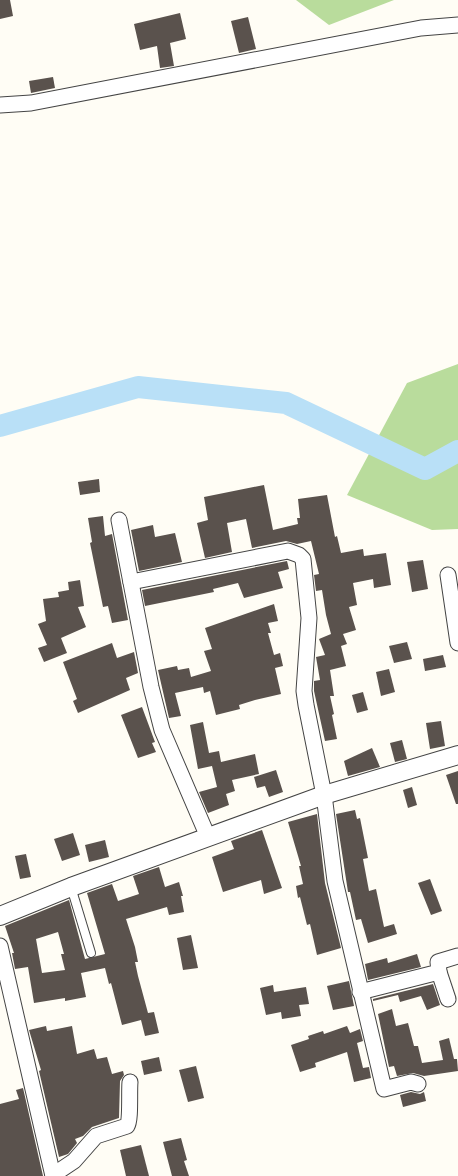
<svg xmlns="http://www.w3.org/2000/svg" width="458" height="1176" font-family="Spectral,serif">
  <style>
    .forest { fill: #b9dc9c }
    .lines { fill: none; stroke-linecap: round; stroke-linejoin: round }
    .river { stroke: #b9e0f7; stroke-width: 22 }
    .building { fill: #5a524d; fill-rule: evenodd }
    .service-casing { stroke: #444; stroke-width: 10 }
    .minor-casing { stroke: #444; stroke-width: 17 }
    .tertiary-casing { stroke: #444; stroke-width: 20 }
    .service { stroke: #fff; stroke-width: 8 }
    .minor { stroke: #fff; stroke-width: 15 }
    .tertiary { stroke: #fff; stroke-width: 18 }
  </style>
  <rect width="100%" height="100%" fill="#fffdf5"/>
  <g class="forest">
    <polygon points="296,0 394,0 329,25"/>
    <polygon points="458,364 458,529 432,530 347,495 407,383"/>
  </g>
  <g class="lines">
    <polyline class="river" points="0,426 138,387 286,403 425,469 458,451"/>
  </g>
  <g class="building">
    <polygon points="0,0 10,0 13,16 0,19"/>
    <polygon points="180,13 186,39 170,43 174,66 160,68 157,46 140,50 134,24"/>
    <polygon points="248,17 256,49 239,53 231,21"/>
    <polygon points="53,77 55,88 31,93 29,81"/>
    <polygon points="99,479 100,492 80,495 78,482"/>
    <polygon points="264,485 273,530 298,524 297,518 300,518 298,499 327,495 335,537 337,536 341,553 363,549 364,556 386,553 391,585 374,588 373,579 353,583 357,605 349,607 356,630 343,634 347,644 341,646 346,666 330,670 334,696 330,696 334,714 332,715 337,739 325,741 314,691 314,681 320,680 316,657 325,655 319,639 331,634 326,615 322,590 316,591 314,575 319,574 311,541 297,544 286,541 252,548 246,519 227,523 232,552 205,558 197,523 208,520 204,497"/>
    <polygon points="103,516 105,536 112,534 128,620 112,623 108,606 103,607 90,543 92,542 88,518"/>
    <polygon points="153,525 155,537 175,533 182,562 139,571 131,530"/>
    <polygon points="423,560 428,589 412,592 407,562"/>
    <polygon points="287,561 289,569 278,572 283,588 244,598 238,583 213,589 214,592 145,606 142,590"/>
    <polygon points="80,580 84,606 78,607 86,627 61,638 67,653 44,662 38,648 47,645 38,624 46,621 43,599 59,597 58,592 69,590 68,582"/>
    <polygon points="274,604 278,621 268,623 271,633 268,633 274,655 280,653 283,666 275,668 281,694 255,700 239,705 240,709 216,715 210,691 204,693 203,687 175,693 181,716 169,718 158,670 177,666 178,670 189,668 191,677 211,671 204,651 212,649 205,628"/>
    <polygon points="407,642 412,659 394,663 389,646"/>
    <polygon points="112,643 117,658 134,652 138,673 126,678 130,690 78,713 73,701 77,699 63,662"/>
    <polygon points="443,655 446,667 425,671 423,659"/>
    <polygon points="389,669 395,692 381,696 376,672"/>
    <polygon points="363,692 368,710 357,713 352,695"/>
    <polygon points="142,707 155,742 152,743 156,752 138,758 121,715"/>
    <polygon points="441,721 445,746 430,749 426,723"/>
    <polygon points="203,722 209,753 219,751 221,762 255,754 259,774 232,780 235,791 226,794 229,805 208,813 199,792 217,787 212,766 198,769 190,725"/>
    <polygon points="402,740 407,759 395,762 390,743"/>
    <polygon points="372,748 380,767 348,776 344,761"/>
    <polygon points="276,770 283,792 269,797 265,786 257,788 254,777"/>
    <polygon points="458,771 458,804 456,804 446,775"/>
    <polygon points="412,787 417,805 408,808 403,790"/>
    <polygon points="355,810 357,819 360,818 368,858 363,859 369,891 376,889 384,927 394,924 397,934 368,943 361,919 356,920 350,892 348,892 336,814"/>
    <polygon points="317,814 325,883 341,948 317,955 310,924 307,925 300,897 298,898 296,886 303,884 299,866 301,866 288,822"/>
    <polygon points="262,830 282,888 264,894 261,880 223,892 212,857 234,849 231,841"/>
    <polygon points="73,833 80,855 62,861 54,839"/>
    <polygon points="105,840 109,857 89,862 85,845"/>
    <polygon points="26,854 31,877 20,879 15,856"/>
    <path d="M159 867 165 887 179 882 183 896H181L184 912 169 915 167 907 126 919 135 947 138 962H135L138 976 148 1013 154 1012 159 1033 145 1036 141 1020 122 1025 111 983 109 984 105 968 81 973 86 997 65 1001V998L34 1003 28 967 15 969 12 953H14L5 926 69 900 85 959 105 954 87 893 112 884 118 901 139 894 133 876ZM58 932 64 954H61L65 970 42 973 36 939Z"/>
    <polygon points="430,879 442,911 431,915 418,883"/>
    <polygon points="191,935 198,968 183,970 177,938"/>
    <polygon points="417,954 421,967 368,980 365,964 387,958 388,963"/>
    <polygon points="349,981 354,1006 333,1010 327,986"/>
    <polygon points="433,984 440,1005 427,1010 421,996 400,1002 398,995 373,1001 373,999"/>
    <polygon points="273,985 274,992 306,987 309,1004 299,1005 301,1016 282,1019 281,1012 266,1015 260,988"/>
    <polygon points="392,1009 396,1026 408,1023 414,1046 418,1046 422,1063 443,1060 439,1041 449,1038 454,1059 457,1059 458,1071 424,1076 413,1073 397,1076 394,1066 389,1067 378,1014"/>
    <polygon points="46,1026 47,1031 72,1026 77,1054 94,1049 97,1059 107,1057 112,1074 123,1071 124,1075 120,1081 119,1118 92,1127 83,1136 75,1139 77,1143 68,1154 59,1157 39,1071 41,1070 29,1030"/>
    <polygon points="347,1026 350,1033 360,1029 363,1041 357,1043 363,1068 369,1067 371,1078 354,1082 347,1052 315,1063 316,1067 300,1072 291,1045 309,1039 308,1036 323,1031 324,1034"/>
    <polygon points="159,1057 162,1071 144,1075 141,1061"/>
    <polygon points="196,1066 204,1098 188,1102 179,1070"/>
    <polygon points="23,1088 43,1176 0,1176 0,1104 19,1099 16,1090"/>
    <polygon points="411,1092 420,1094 424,1092 426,1101 403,1107 400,1095"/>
    <polygon points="181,1138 187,1160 184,1161 189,1176 172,1176 163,1142"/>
    <polygon points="141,1145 149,1176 126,1176 120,1150"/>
  </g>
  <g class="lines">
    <defs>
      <polyline id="service" points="71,887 91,953"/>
      <g id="minor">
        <polyline points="0,105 31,103 421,28 458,25"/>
        <polyline points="119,520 151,687 162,730 208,837"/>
        <polyline points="448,575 458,643"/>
        <polyline points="131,582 288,551 299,555 303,559 309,618 304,691 306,705 324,795 335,881 384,1089 411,1082 418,1084"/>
        <polyline points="0,946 53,1176"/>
        <polyline points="439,972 448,999"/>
        <polyline points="360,992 439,972 438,962 458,956"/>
        <path d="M53 1175 74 1161 96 1136 127 1126C131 1120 129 1092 130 1082"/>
      </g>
      <polyline id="tertiary" points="0,916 71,887 324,795 458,755"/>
    </defs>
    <use href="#service" class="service-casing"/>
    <use href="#minor" class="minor-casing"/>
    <use href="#tertiary" class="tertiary-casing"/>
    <use href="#service" class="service"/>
    <use href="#minor" class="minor"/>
    <use href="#tertiary" class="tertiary"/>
  </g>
</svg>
